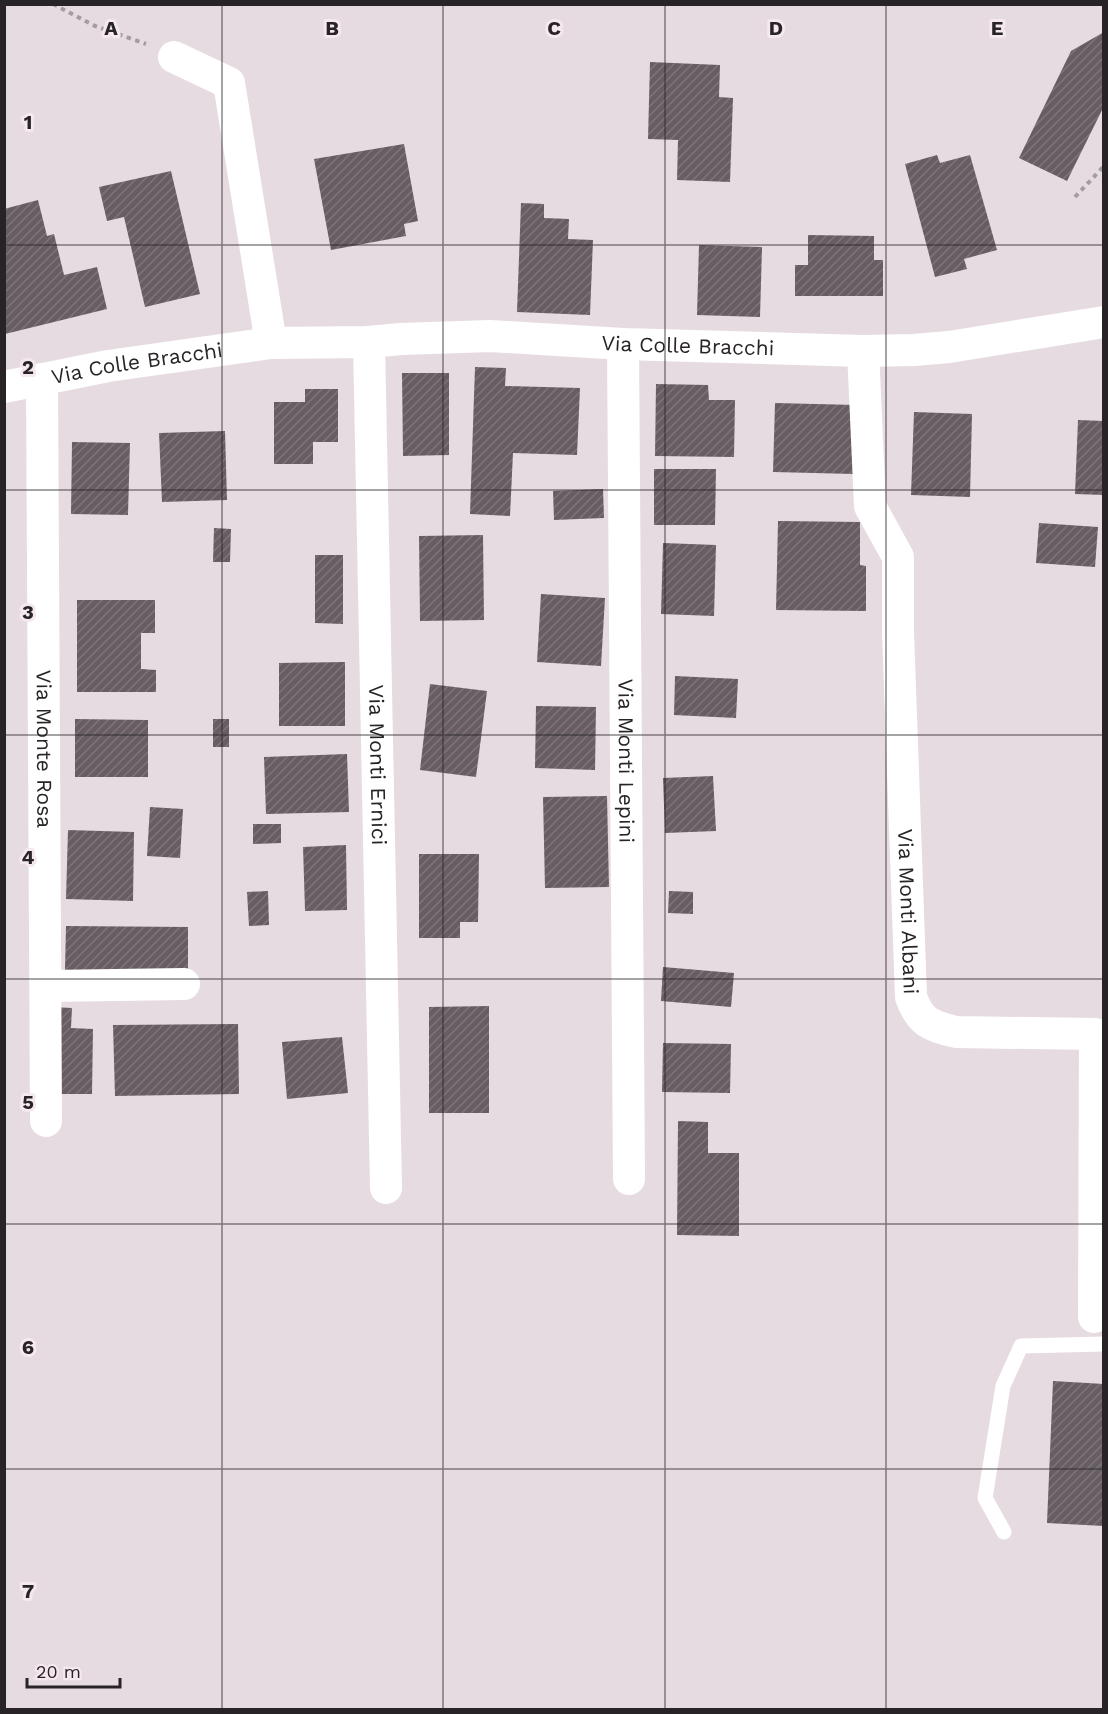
<svg xmlns="http://www.w3.org/2000/svg" width="1108" height="1714" font-family="'Work Sans',sans-serif">
  <style>
    .building { fill: url(#building-hatch) }
    .lines { fill: none; stroke-linecap: round; stroke-linejoin: round }
    .path { stroke: #a59ca2; stroke-width: 4; stroke-dasharray: 4.5 4.5; stroke-linecap: butt }
    .lane { stroke: #fff; stroke-width: 15 }
    .street { stroke: #fff; stroke-width: 32 }
    .grid { fill: none; stroke: #272326; stroke-width: 1.5; stroke-opacity: 0.55 }
    .labels { text-anchor: middle; stroke-width: 6; stroke-linejoin: round; paint-order: stroke }
    .street-label { font-size: 21px; fill: #272326; stroke: #f5e8ef }
    .grid-label { font-size: 20px; text-anchor: middle; font-weight: bold; fill: #272326; stroke: #f5e8ef; stroke-width: 6; stroke-linejoin: round; paint-order: stroke }
  </style>
  <defs>
    <pattern id="building-hatch" width="6" height="6" patternUnits="userSpaceOnUse" patternTransform="scale(1.5)"><rect width="6" height="6" fill="#675d63"/><path d="M-1 1l2-2M0 6l6-6M5 7l2-2" fill="none" stroke="#7d757a"/></pattern>
  </defs>
  <rect width="100%" height="100%" fill="#e7dbe2"/>
  <g class="building">
    <polygon points="1104,32 1104,106 1067,181 1019,158 1071,51"/>
    <polygon points="650,62 720,65 719,97 733,98 730,182 677,180 678,140 648,139"/>
    <polygon points="404,144 418,221 404,224 406,236 331,250 314,159"/>
    <polygon points="937,155 940,163 970,155 997,250 964,259 967,269 935,277 905,164"/>
    <polygon points="171,171 200,294 145,307 124,217 107,221 99,187"/>
    <polygon points="38,200 47,236 54,234 64,275 97,267 107,309 5,334 4,209"/>
    <polygon points="521,203 544,204 544,218 569,219 568,239 593,240 590,315 517,312"/>
    <polygon points="808,235 874,236 874,260 883,260 883,296 795,296 795,265 808,265"/>
    <polygon points="699,245 762,247 760,317 697,315"/>
    <polygon points="475,367 506,368 505,386 580,388 577,455 513,453 510,516 470,514"/>
    <polygon points="402,373 449,373 449,455 403,456"/>
    <polygon points="656,384 708,385 709,400 735,400 734,457 655,456"/>
    <polygon points="305,389 338,389 338,442 313,442 313,464 274,464 274,402 305,402"/>
    <polygon points="775,403 856,405 854,474 773,472"/>
    <polygon points="914,412 972,414 970,497 911,495"/>
    <polygon points="1078,420 1104,421 1104,495 1075,494"/>
    <polygon points="225,431 227,500 162,502 159,433"/>
    <polygon points="72,442 130,443 128,515 71,514"/>
    <polygon points="654,469 716,469 715,525 654,525"/>
    <polygon points="603,489 604,518 554,520 553,491"/>
    <polygon points="778,521 860,522 860,565 866,566 866,611 776,610"/>
    <polygon points="1039,523 1098,527 1095,567 1036,563"/>
    <polygon points="214,528 231,529 230,562 213,562"/>
    <polygon points="483,535 484,620 420,621 419,536"/>
    <polygon points="663,543 716,545 714,616 661,614"/>
    <polygon points="315,555 343,555 343,624 315,623"/>
    <polygon points="541,594 605,598 601,666 537,662"/>
    <polygon points="77,600 155,600 155,633 141,633 141,669 156,670 156,692 77,692"/>
    <polygon points="345,662 345,726 279,726 279,663"/>
    <polygon points="675,676 738,679 736,718 674,715"/>
    <polygon points="430,684 487,691 476,777 420,770"/>
    <polygon points="536,706 596,707 595,770 535,768"/>
    <polygon points="75,719 148,720 148,777 75,777"/>
    <rect x="213" y="719" width="16" height="28"/>
    <polygon points="347,754 349,812 266,814 264,757"/>
    <polygon points="713,776 716,831 665,833 663,778"/>
    <polygon points="607,796 609,887 545,888 543,797"/>
    <polygon points="150,807 183,809 180,858 147,856"/>
    <polygon points="253,824 281,824 281,843 253,844"/>
    <polygon points="68,830 134,832 133,901 66,899"/>
    <polygon points="346,845 347,910 305,911 303,847"/>
    <polygon points="419,854 479,854 478,922 460,922 460,938 419,938"/>
    <polygon points="268,891 269,925 249,926 247,892"/>
    <polygon points="669,891 693,892 693,914 668,913"/>
    <polygon points="66,926 188,927 188,972 65,970"/>
    <polygon points="663,967 734,973 731,1007 661,1001"/>
    <polygon points="489,1006 489,1113 429,1113 429,1007"/>
    <polygon points="52,1007 72,1008 71,1028 93,1029 92,1094 52,1094"/>
    <polygon points="238,1024 239,1094 115,1096 113,1025"/>
    <polygon points="342,1037 348,1093 287,1099 282,1042"/>
    <polygon points="663,1043 731,1044 730,1093 662,1092"/>
    <polygon points="678,1121 708,1122 708,1153 739,1153 739,1236 677,1235"/>
    <polygon points="1053,1381 1104,1384 1104,1526 1047,1523"/>
  </g>
  <g class="lines">
    <g class="path">
      <polyline points="53,4 95,26 146,44"/>
      <polyline points="1075,197 1104,166"/>
    </g>
    <polyline class="lane" points="1004,1532 985,1498 1003,1386 1021,1346 1104,1344"/>
    <g class="street">
      <polyline points="174,57 229,83 271,343"/>
      <path id="s1" d="M369 342 386 1188"/>
      <path id="s2" d="M623 344 629 1179"/>
      <path id="s3" d="M863 351 870 506 898 557V632L911 997C920 1022 930 1026 956 1032L1095 1034 1094 1317"/>
      <path id="s4" d="M42 379 46 1121"/>
      <path id="s5" d="M4 387 108 366 271 343 369 342 401 339 490 336 623 344 863 351 914 350 949 347 1104 322"/>
      <polyline points="46,986 184,984"/>
    </g>
  </g>
  <path class="grid" d="M222 4V1710M443 4V1710M665 4V1710M886 4V1710M4 245H1104M4 490H1104M4 735H1104M4 979H1104M4 1224H1104M4 1469H1104"/>
  <g class="labels">
    <g class="street-label">
      <text dy="7" stroke="none"><textPath href="#s5" startOffset="688">Via Colle Bracchi</textPath></text>
      <text dy="7" stroke="none"><textPath href="#s5" startOffset="135">Via Colle Bracchi</textPath></text>
      <text dy="7" stroke="none"><textPath href="#s4" startOffset="370">Via Monte Rosa</textPath></text>
      <text dy="7" stroke="none"><textPath href="#s2" startOffset="417">Via Monti Lepini</textPath></text>
      <text dy="7" stroke="none"><textPath href="#s1" startOffset="423">Via Monti Ernici</textPath></text>
      <text dy="7" stroke="none"><textPath href="#s3" startOffset="568">Via Monti Albani</textPath></text>
    </g>
  </g>
  <g class="grid-label">
    <text x="111" y="35">A</text>
    <text x="332" y="35">B</text>
    <text x="554" y="35">C</text>
    <text x="776" y="35">D</text>
    <text x="997" y="35">E</text>
    <text x="28" y="129">1</text>
    <text x="28" y="374">2</text>
    <text x="28" y="619">3</text>
    <text x="28" y="864">4</text>
    <text x="28" y="1109">5</text>
    <text x="28" y="1354">6</text>
    <text x="28" y="1598">7</text>
  </g>
  <rect width="1108" height="1714" fill="none" stroke="#272326" stroke-width="12"/>
  <path d="M27 1678v9h93v-9" fill="none" stroke="#272326" stroke-width="3"/>
  <text x="36" y="1678" font-size="18" fill="#272326" stroke="#f5e8ef" stroke-width="4.5" paint-order="stroke">20 m</text>
</svg>
